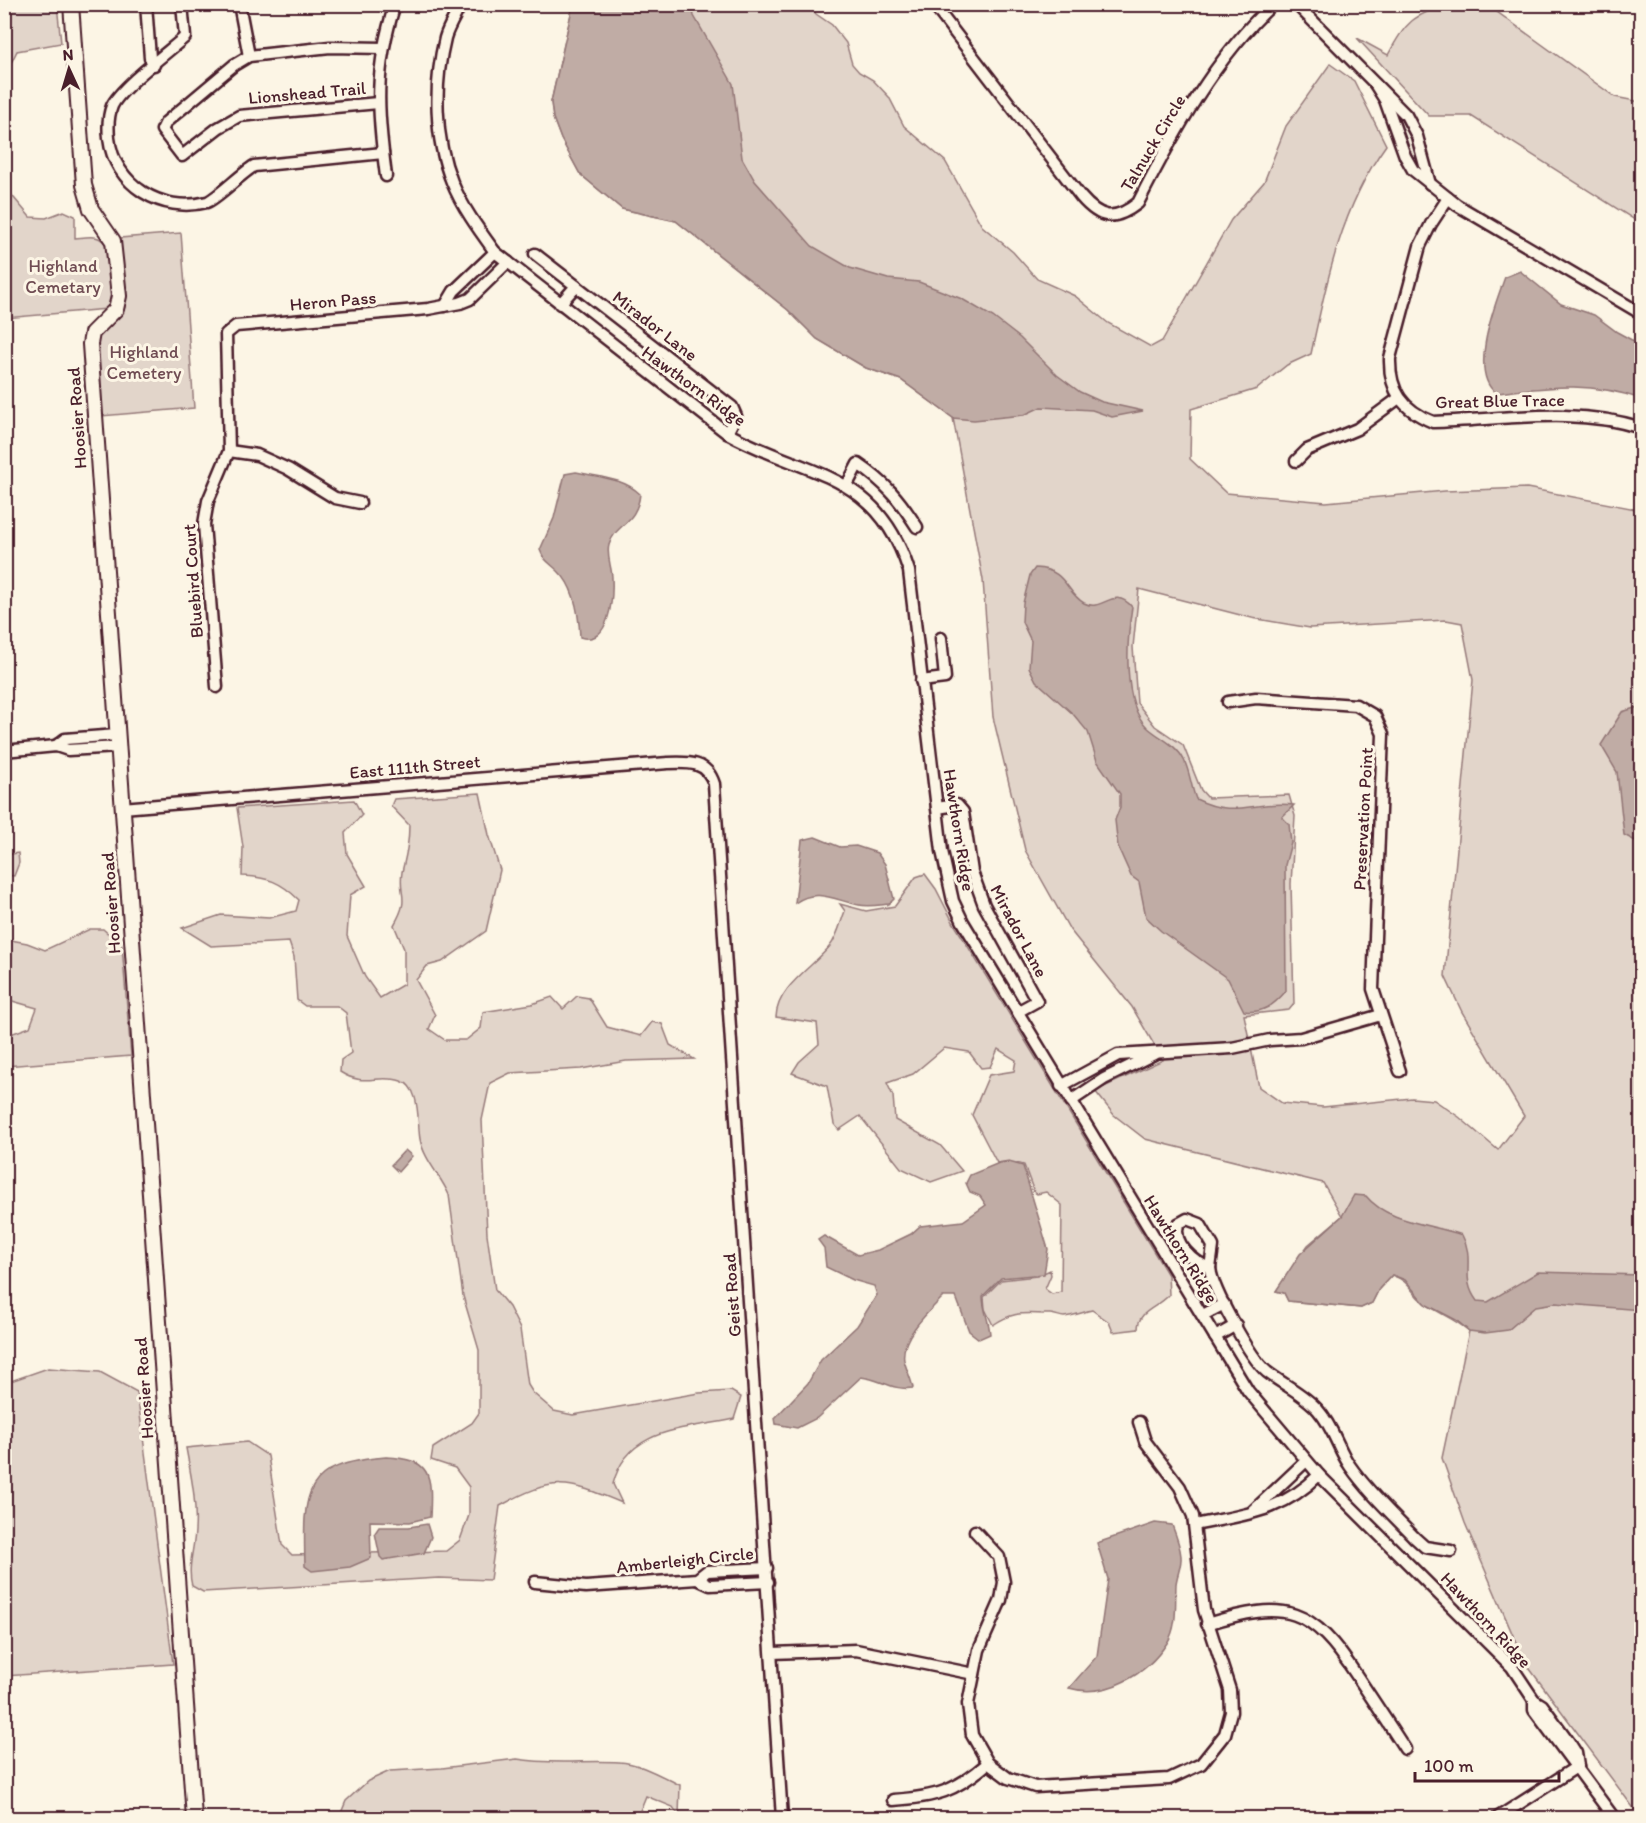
<svg xmlns="http://www.w3.org/2000/svg" width="1646" height="1823" font-family="Itim,sans-serif">
  <style>
    .green { fill: #e2d5ca; stroke: #967a7a; stroke-width: 1.5; fill-rule: evenodd }
    .water { fill: #c0aca5; stroke: #917474; stroke-width: 1.5 }
    .lines { fill: none; stroke-linecap: round; stroke-linejoin: round }
    .minor-casing { stroke: #4a1f2b; stroke-width: 15 }
    .tertiary-casing { stroke: #4a1f2b; stroke-width: 18 }
    .minor { stroke: #fcf5e5; stroke-width: 10 }
    .tertiary { stroke: #fcf5e5; stroke-width: 14 }
    .labels { text-anchor: middle; stroke-width: 6; stroke-linejoin: round; paint-order: stroke }
    .street-label { font-size: 18px; fill: #4a1f2b; stroke: #fcf5e5 }
    .park-label { font-size: 18px; fill: #704c53; stroke: #fcf5e5 }
  </style>
  <rect width="100%" height="100%" fill="#fcf5e5"/>
  <filter id="ink" filterUnits="userSpaceOnUse"><feTurbulence type="fractalNoise" baseFrequency=".0167" numOctaves="2"/><feDisplacementMap in="SourceGraphic" scale="12" xChannelSelector="R" yChannelSelector="G"/><feConvolveMatrix kernelMatrix="1 2 1 2 8 2 1 2 1" color-interpolation-filters="sRGB"/></filter>
  <g filter="url(#ink)">
    <g class="green">
      <polygon points="5,4 57,5 61,43 17,51 5,75"/>
      <path d="M1450 4 1484 5 1490 7 1615 97 1641 102V224L1471 116H1429L1357 38 1388 55C1406 22 1412 15 1450 4Z"/>
      <path d="M573 5H811L816 14 832 25 846 43 852 64 859 72 873 80 889 97 904 126 945 161 982 226 1013 252 1037 279 1075 296 1108 323 1151 347 1162 341 1231 220 1264 182 1286 126 1330 64 1354 81 1386 145C1342 206 1326 282 1311 354L1287 365 1257 389 1191 409 1190 459 1226 493 1326 502 1445 491 1527 488 1641 510V1818L1524 1661 1465 1523 1442 1458 1469 1331C1455 1319 1438 1313 1424 1303 1409 1291 1411 1282 1392 1275L1379 1289 1372 1303 1361 1308 1288 1301 1284 1293 1276 1291 1308 1245 1342 1216 1323 1183 1145 1139 1114 1115 1095 1091 1163 1060 1132 1007 1070 930 1025 850 993 717 983 580 953 418 901 380 866 368 817 339 788 310 676 221 622 209 580 174 561 139 553 118 551 102ZM1139 589 1252 618 1310 628 1446 620 1462 623 1473 680 1445 976 1462 1012 1524 1116 1498 1150 1459 1117 1434 1100 1412 1098 1323 1107 1282 1103 1259 1087 1244 1015 1289 1010 1294 1004 1291 884 1295 816 1289 795 1208 798 1201 790 1183 745 1155 726 1137 703 1133 647Z"/>
      <path d="M4 186 30 217 46 218 64 211 75 216V238C88 237 101 233 107 247L113 298 107 309 5 318Z"/>
      <polygon points="181,233 194,408 101,416 96,335 121,315 125,307 120,238"/>
      <path d="M480 793 489 835 500 870 486 931 442 962 427 966 416 980 435 1015 429 1029 445 1040H466L481 1028 483 1012 532 1004 552 997 563 1009 577 996 589 998 607 1027 641 1036 652 1022 662 1024 670 1045 694 1059 626 1061 581 1069 510 1073 490 1083 482 1120 487 1234 495 1290 509 1307 520 1329 528 1385 533 1393 554 1411 573 1415 699 1393 731 1391 741 1397 734 1419C686 1430 628 1426 613 1484L622 1503C566 1480 554 1476 500 1506L490 1580 439 1578 203 1592 192 1586C187 1567 194 1551 195 1531 197 1503 191 1475 186 1448L247 1442 268 1456 282 1545 292 1555 446 1551 460 1540 469 1515V1487L455 1468 431 1460 433 1448 472 1423 479 1413V1350L463 1296 449 1195C441 1176 424 1160 420 1139 417 1122 421 1087 401 1081 378 1073 365 1088 340 1072L341 1060 351 1053 346 1013 337 1006H305L297 1000 294 957 289 942 211 946 182 928 221 915 269 918 296 911 299 900C281 882 268 877 242 876L243 847 237 808 354 800 362 815 345 833 347 854 366 886 350 895 347 936 365 977 380 998 404 984V949L394 925C411 896 398 897 402 872 406 855 409 843 409 825L391 806 394 799Z"/>
      <polygon points="18,853 19,863 14,876 5,875 5,855"/>
      <path d="M925 874 936 889 953 922 1168 1275 1169 1295C1158 1308 1138 1310 1138 1329L1113 1332 1109 1322 1092 1310C1083 1312 1073 1316 1064 1317 1060 1317 1055 1314 1050 1314 1026 1314 1015 1310 993 1325L985 1309 984 1297 1001 1280 1037 1276 1050 1270 1051 1275 1045 1289 1052 1294 1061 1292 1062 1205 1046 1192 1037 1194 1034 1192 1024 1165 1009 1161 997 1163 972 1115 989 1075 1014 1071 1016 1060 998 1049 990 1067 981 1068 969 1052 944 1048 913 1074 887 1083 893 1096 895 1120 940 1145 962 1171 931 1182 901 1168 860 1116 839 1130 834 1124 827 1086 792 1073 799 1062 819 1044 817 1023 776 1017C777 987 813 967 830 946 837 938 841 921 845 911L840 904 866 911 895 906 916 877Z"/>
      <polygon points="90,929 103,929 122,946 131,1056 5,1066 5,1036 30,1027 37,1008 9,1000 5,993 5,939 27,943 45,950"/>
      <polygon points="48,1368 100,1372 137,1392 173,1664 5,1676 5,1383"/>
      <path d="M517 1759C551 1765 585 1760 619 1762 640 1763 661 1776 680 1785L679 1816 673 1807 646 1796 637 1818H339L346 1801 368 1781 390 1771 442 1768Z"/>
    </g>
    <g class="water">
      <polygon points="573,5 692,5 694,16 733,84 742,158 755,181 812,246 850,268 888,279 919,282 962,299 993,317 1020,338 1057,375 1080,392 1102,402 1143,411 1112,417 1092,410 1041,407 1024,415 974,420 953,418 901,380 866,368 817,339 788,310 676,221 622,209 580,174 561,139 553,118 551,102"/>
      <path d="M1520 271 1561 304 1594 315 1617 332 1641 345V399C1589 381 1550 387 1496 393 1468 372 1495 305 1505 277Z"/>
      <path d="M576 472C598 477 624 478 640 494 637 524 615 524 609 545 606 556 612 567 612 578 613 597 610 647 580 637 579 615 575 587 558 571 550 563 544 561 540 550L554 518 565 474Z"/>
      <path d="M1035 568C1067 569 1065 592 1084 603 1103 613 1113 585 1132 607 1127 639 1122 703 1147 727 1159 738 1176 744 1184 760 1190 772 1191 787 1196 799 1236 819 1253 800 1294 805L1282 817 1289 824 1291 843 1285 865 1286 991C1274 1005 1263 1014 1244 1011L1228 979 1161 931 1146 917 1139 882 1131 876 1118 847 1115 820 1120 807V794L1097 761 1088 732 1073 714 1036 681 1029 667 1031 641 1022 622 1023 603 1030 575Z"/>
      <polygon points="1641,706 1642,706 1641,844 1624,835 1617,772 1601,745 1622,712"/>
      <path d="M815 837 840 847 856 846 877 853 885 864 894 899 889 904C879 905 869 907 859 905 837 901 817 887 795 903L802 840Z"/>
      <polygon points="405,1150 412,1156 398,1172 391,1165"/>
      <path d="M1009 1162 1023 1166 1048 1249 1044 1274 1001 1278 983 1296C983 1310 989 1320 990 1334L979 1339 969 1331 956 1297H943C928 1312 900 1338 904 1360 906 1369 911 1378 913 1388 893 1391 880 1379 861 1377L817 1418 797 1428 776 1424 775 1418 808 1383 821 1360 857 1326 877 1295 874 1286 853 1280 826 1267 824 1248 818 1240 824 1236 858 1255 878 1250 911 1234 920 1226 963 1221 986 1205 980 1196 970 1192 966 1183 970 1175 999 1163Z"/>
      <path d="M1354 1195 1366 1196C1387 1222 1430 1224 1462 1235 1476 1260 1459 1277 1477 1301L1488 1302 1538 1272 1641 1275V1310L1555 1303 1536 1306 1508 1330 1485 1333 1469 1331 1456 1320 1425 1304 1405 1280 1392 1275 1379 1289 1372 1303 1361 1308 1288 1301 1284 1293 1276 1291 1300 1254 1342 1216Z"/>
      <path d="M386 1457C432 1459 432 1475 430 1517L410 1522 370 1521 371 1558 350 1567 312 1571 305 1566C303 1491 302 1464 386 1457Z"/>
      <path d="M1155 1523 1172 1525C1176 1535 1180 1545 1181 1556 1182 1565 1177 1575 1176 1584 1175 1603 1178 1626 1167 1643 1147 1674 1106 1699 1069 1688L1097 1656 1108 1579 1097 1543Z"/>
      <polygon points="427,1524 431,1537 424,1553 383,1560 380,1557 375,1533 379,1527 409,1527"/>
    </g>
    <g class="lines">
      <defs>
        <g id="minor">
          <polyline points="146,4 150,58 154,65"/>
          <path d="M182 4 185 37C168 52 120 88 112 106 108 116 108 128 109 138 114 185 162 214 207 202 216 199 242 173 254 166L383 153"/>
          <polyline points="239,4 249,56"/>
          <path d="M461 4C456 15 448 27 445 38 434 83 434 138 452 182 462 207 479 230 495 252L727 433C806 477 877 470 909 571L942 851 953 901 963 922 1248 1391 1319 1475 1512 1667 1534 1700 1542 1705 1569 1742 1576 1753 1578 1766"/>
          <polyline points="1296,4 1406,115 1417,136 1430,184"/>
          <path d="M939 12 1081 197C1100 219 1114 222 1138 203 1173 134 1215 57 1273 4"/>
          <polyline points="1375,84 1385,100 1405,156 1413,170 1457,205 1642,314"/>
          <polyline points="378,103 239,116 218,128 182,156 162,130 166,122 184,107 234,65 249,56 330,47 383,48"/>
          <path d="M386 176C377 109 374 70 395 4"/>
          <path d="M1448 198 1431 224 1420 246 1390 358C1389 391 1403 410 1433 422 1503 420 1574 406 1642 428"/>
          <polyline points="535,254 732,407 736,416 727,433"/>
          <polyline points="560,304 576,286"/>
          <polyline points="445,306 454,291 495,252"/>
          <polyline points="229,451 257,455 288,469 335,498 360,503"/>
          <polyline points="1296,461 1307,450 1357,429 1399,398"/>
          <path d="M847 485 858 464C886 483 899 499 917 527"/>
          <polyline points="921,681 945,678 941,638"/>
          <polyline points="217,687 204,524 208,501 229,451 226,334 236,326 428,309 460,303 470,299 508,262"/>
          <polyline points="1228,702 1256,698 1356,705 1375,716 1383,734 1373,989 1400,1071"/>
          <polyline points="56,746 65,739 117,735"/>
          <polyline points="4,751 56,746 68,750 118,747"/>
          <path d="M122 808 668 763C689 762 707 761 714 784L782 1818"/>
          <polyline points="937,808 957,805 963,812 972,872 984,905 1037,1001 1017,1012"/>
          <polyline points="1061,1086 1118,1055 1232,1048 1270,1040 1301,1038 1381,1015"/>
          <polyline points="1071,1101 1104,1079 1154,1054"/>
          <path d="M1187 1219 1200 1224 1213 1246 1210 1268C1194 1262 1172 1244 1178 1224Z"/>
          <path d="M1210 1268C1212 1289 1251 1359 1267 1372 1284 1385 1304 1394 1318 1410 1334 1428 1338 1449 1350 1466 1368 1492 1393 1515 1415 1538L1425 1547 1451 1551"/>
          <polyline points="1203,1315 1224,1304"/>
          <polyline points="1215,1337 1236,1325"/>
          <polyline points="1253,1511 1306,1461"/>
          <path d="M1195 1525C1245 1514 1281 1513 1319 1475"/>
          <polyline points="975,1531 999,1557 1004,1582 1001,1600 979,1650 968,1704 972,1735 988,1763 1008,1778 1035,1787 1169,1779 1201,1764 1225,1734 1231,1712 1230,1690 1204,1610 1193,1516 1180,1487 1145,1441 1139,1422"/>
          <polyline points="697,1579 710,1585 768,1582"/>
          <polyline points="535,1582 586,1587 697,1579 707,1571 767,1568"/>
          <path d="M1207 1624C1286 1599 1312 1607 1357 1676 1373 1700 1389 1724 1405 1749"/>
          <polyline points="772,1653 856,1650 974,1674"/>
          <polyline points="1534,1700 1534,1710 1614,1818"/>
          <path d="M893 1800C936 1797 955 1792 988 1763"/>
          <polyline points="1497,1818 1578,1766"/>
        </g>
        <polyline id="tertiary" points="71,4 84,185 91,209 113,241 119,296 116,309 92,333 90,344 194,1818"/>
      </defs>
      <use href="#minor" class="minor-casing"/>
      <use href="#tertiary" class="tertiary-casing"/>
      <use href="#minor" class="minor"/>
      <use href="#tertiary" class="tertiary"/>
    </g>
  </g>
  <g class="labels">
    <g class="street-label">
      <text transform="translate(307 93) rotate(-5)" y="6">Lionshead Trail</text>
      <text transform="translate(1153 143) rotate(-59)" y="6">Talnuck Circle</text>
      <text transform="translate(333 301) rotate(-5)" y="6">Heron Pass</text>
      <text transform="translate(655 326) rotate(38)" y="6">Mirador Lane</text>
      <text transform="translate(694 386) rotate(36)" y="6">Hawthorn Ridge</text>
      <text transform="translate(1500 401) rotate(-1)" y="6">Great Blue Trace</text>
      <text transform="translate(77 418) rotate(-94)" y="6">Hoosier Road</text>
      <text transform="translate(193 581) rotate(-94)" y="6">Bluebird Court</text>
      <text transform="translate(415 767) rotate(-5)" y="6">East 111th Street</text>
      <text transform="translate(1363 819) rotate(-87)" y="6">Preservation Point</text>
      <text transform="translate(959 830) rotate(81)" y="6">Hawthorn Ridge</text>
      <text transform="translate(111 903) rotate(-94)" y="6">Hoosier Road</text>
      <text transform="translate(1019 931) rotate(62)" y="6">Mirador Lane</text>
      <text transform="translate(1181 1249) rotate(58)" y="6">Hawthorn Ridge</text>
      <text transform="translate(732 1295) rotate(-94)" y="6">Geist Road</text>
      <text transform="translate(144 1388) rotate(-94)" y="6">Hoosier Road</text>
      <text transform="translate(685 1560) rotate(-6)" y="6">Amberleigh Circle</text>
      <text transform="translate(1486 1620) rotate(47)" y="6">Hawthorn Ridge</text>
    </g>
    <g class="park-label">
      <text x="63" y="272">Highland<tspan x="63" dy="21">Cemetary</tspan></text>
      <text x="144" y="358">Highland<tspan x="144" dy="21">Cemetery</tspan></text>
    </g>
  </g>
  <rect width="1646" height="1823" fill="none" stroke="#fcf5e5" stroke-width="24"/>
  <rect x="12" y="12" width="1622" height="1799" fill="none" stroke="#4a1f2b" stroke-width="2" filter="url(#ink)"/>
  <g transform="translate(69 69) rotate(356)" stroke="#fcf5e5" stroke-width="4.5" paint-order="stroke">
  <path d="M0-4.5L10 22L0 15L-10 22Z" fill="#4a1f2b"/>
  <text y="-9" font-size="16" font-weight="bold" text-anchor="middle" fill="#4a1f2b">N</text>
  </g>
  <path d="M1415 1772v9h144v-9" fill="none" stroke="#4a1f2b" stroke-width="3"/>
  <text x="1424" y="1772" font-size="18" fill="#4a1f2b" stroke="#fcf5e5" stroke-width="4.5" paint-order="stroke">100 m</text>
</svg>
